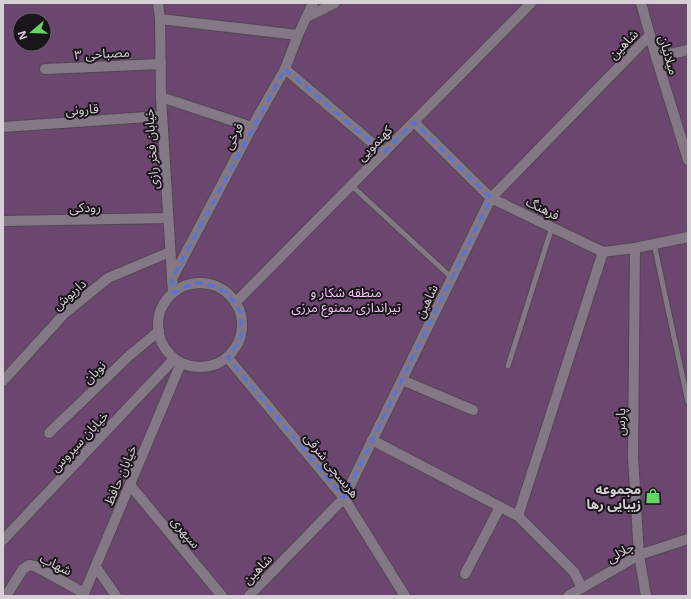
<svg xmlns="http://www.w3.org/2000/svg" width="691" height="599" font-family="'Noto Sans','Noto Sans Arabic',sans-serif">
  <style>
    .green { fill: #6b466f; fill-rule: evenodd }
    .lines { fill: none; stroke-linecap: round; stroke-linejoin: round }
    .service-casing { stroke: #514851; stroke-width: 7 }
    .minor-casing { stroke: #514851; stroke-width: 12 }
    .secondary-casing { stroke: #514851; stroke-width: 12 }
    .service { stroke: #857886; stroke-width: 5 }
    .minor { stroke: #857886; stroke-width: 10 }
    .secondary { stroke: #857886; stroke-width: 10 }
    .marked { fill: none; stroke: #5475d7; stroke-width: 3; stroke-dasharray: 8 5; stroke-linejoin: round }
    .labels { text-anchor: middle; stroke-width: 4; stroke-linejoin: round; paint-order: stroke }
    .street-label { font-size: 13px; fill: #d6cfd6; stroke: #1a151a }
    .park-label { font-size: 13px; fill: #f6c3fa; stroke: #1a151a }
    .poi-label { font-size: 13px; font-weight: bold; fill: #d6cfd6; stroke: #1a151a; text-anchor: end }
  </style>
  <rect width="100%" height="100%" fill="#352a36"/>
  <path class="green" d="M3 3H688V596H3ZM20 20H44V44H20Z"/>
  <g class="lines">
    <defs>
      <g id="service">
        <polyline points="351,185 452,278"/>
        <polyline points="654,244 688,402"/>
        <polyline points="508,366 552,227"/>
      </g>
      <g id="minor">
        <polyline points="641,3 656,57 688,160"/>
        <polyline points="307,17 335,3"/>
        <polyline points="160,19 298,35"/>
        <polyline points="656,57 688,50"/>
        <polyline points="45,69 161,64"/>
        <polyline points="285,69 384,153"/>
        <polyline points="161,97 252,127"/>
        <polyline points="414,122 491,198 603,252 635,248 688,237"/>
        <polyline points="3,127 162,116"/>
        <polyline points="3,221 168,218"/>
        <polyline points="635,248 633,457 639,555 646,596"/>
        <polyline points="172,279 252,127 285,69 298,35 313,3"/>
        <polyline points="236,302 531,3"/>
        <polyline points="402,380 473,410"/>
        <polyline points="3,381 65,313 108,278 170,252"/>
        <polyline points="49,433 129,356 159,331"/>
        <polyline points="372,440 518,516 574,572 582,588"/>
        <polyline points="130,485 222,596"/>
        <polyline points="518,516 603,252"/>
        <polyline points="3,540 174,359"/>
        <polyline points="96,567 116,596"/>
        <polyline points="465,574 500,507"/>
        <polyline points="6,596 23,569 29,565 35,566 84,593"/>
        <polyline points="249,596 344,498 491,198 650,35"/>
        <polyline points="568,596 639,555 688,539"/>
      </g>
      <g id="secondary">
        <polyline points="158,3 160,19 161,97 173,293"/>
        <circle cx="200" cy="325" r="42"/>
        <polyline points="228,358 344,498 405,596"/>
        <polyline points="83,596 181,363"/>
      </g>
    </defs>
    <use href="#service" class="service-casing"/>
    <use href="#minor" class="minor-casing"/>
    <use href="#secondary" class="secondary-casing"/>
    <use href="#service" class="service"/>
    <use href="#minor" class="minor"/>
    <use href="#secondary" class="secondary"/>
  </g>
  <path class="marked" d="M285 69 384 153 414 122 491 198 344 498 228 358 241 338V313L228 293 206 283H194L173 293 172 279Z"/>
  <defs>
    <symbol id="shop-bare" viewBox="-9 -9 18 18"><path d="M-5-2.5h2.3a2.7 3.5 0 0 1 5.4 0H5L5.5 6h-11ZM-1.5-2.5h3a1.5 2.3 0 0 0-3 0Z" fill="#66d467" stroke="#1a151a" stroke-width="2.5" paint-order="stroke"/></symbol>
  </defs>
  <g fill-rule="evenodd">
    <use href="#shop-bare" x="642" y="485" width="22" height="22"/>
  </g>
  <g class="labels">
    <g class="street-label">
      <text transform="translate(623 44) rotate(-46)" y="5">شاهین</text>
      <text transform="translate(102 53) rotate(-3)" y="5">مصباحی ۳</text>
      <text transform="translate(669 55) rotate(74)" y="5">میلانیان</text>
      <text transform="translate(82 109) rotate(-4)" y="5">قارونی</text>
      <text transform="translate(233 136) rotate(-62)" y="5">فرخی</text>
      <text transform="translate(374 143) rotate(-45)" y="5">کهنمویی</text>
      <text transform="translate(151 149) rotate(-94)" y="5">خیابان فخر رازی</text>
      <text transform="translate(85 207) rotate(-1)" y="5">رودکی</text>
      <text transform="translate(543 208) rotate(26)" y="5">فرهنگ</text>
      <text transform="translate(69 294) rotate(-41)" y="5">داریوش</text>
      <text transform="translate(426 301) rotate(-64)" y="5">شاهین</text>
      <text transform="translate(94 372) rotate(-44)" y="5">نوبان</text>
      <text transform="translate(620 422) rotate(-89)" y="5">پارس</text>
      <text transform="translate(79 441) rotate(-47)" y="5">خیابان سیروس</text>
      <text transform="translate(332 465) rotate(51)" y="5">هریسچی شرقی</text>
      <text transform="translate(120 475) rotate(-67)" y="5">خیابان حافظ</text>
      <text transform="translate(186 532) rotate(50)" y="5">سپهری</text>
      <text transform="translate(620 552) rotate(-29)" y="5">جلالی</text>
      <text transform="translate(56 564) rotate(26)" y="5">شهاب</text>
      <text transform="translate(257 569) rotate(-46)" y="5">شاهین</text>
    </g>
    <g class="park-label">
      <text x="346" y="297">منطقه شکار و<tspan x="346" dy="15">تیراندازی ممنوع مرزی</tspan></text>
    </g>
    <g class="poi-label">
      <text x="641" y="494">مجموعه<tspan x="641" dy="15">زیبایی رها</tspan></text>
    </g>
  </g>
  <rect width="691" height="599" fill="none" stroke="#d6cfd6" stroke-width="8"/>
  <g transform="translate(32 32) rotate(251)"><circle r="19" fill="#1a151a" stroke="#655f65"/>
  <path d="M0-3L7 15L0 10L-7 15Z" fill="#66d467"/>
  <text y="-6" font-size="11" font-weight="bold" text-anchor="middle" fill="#d6cfd6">N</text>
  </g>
</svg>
